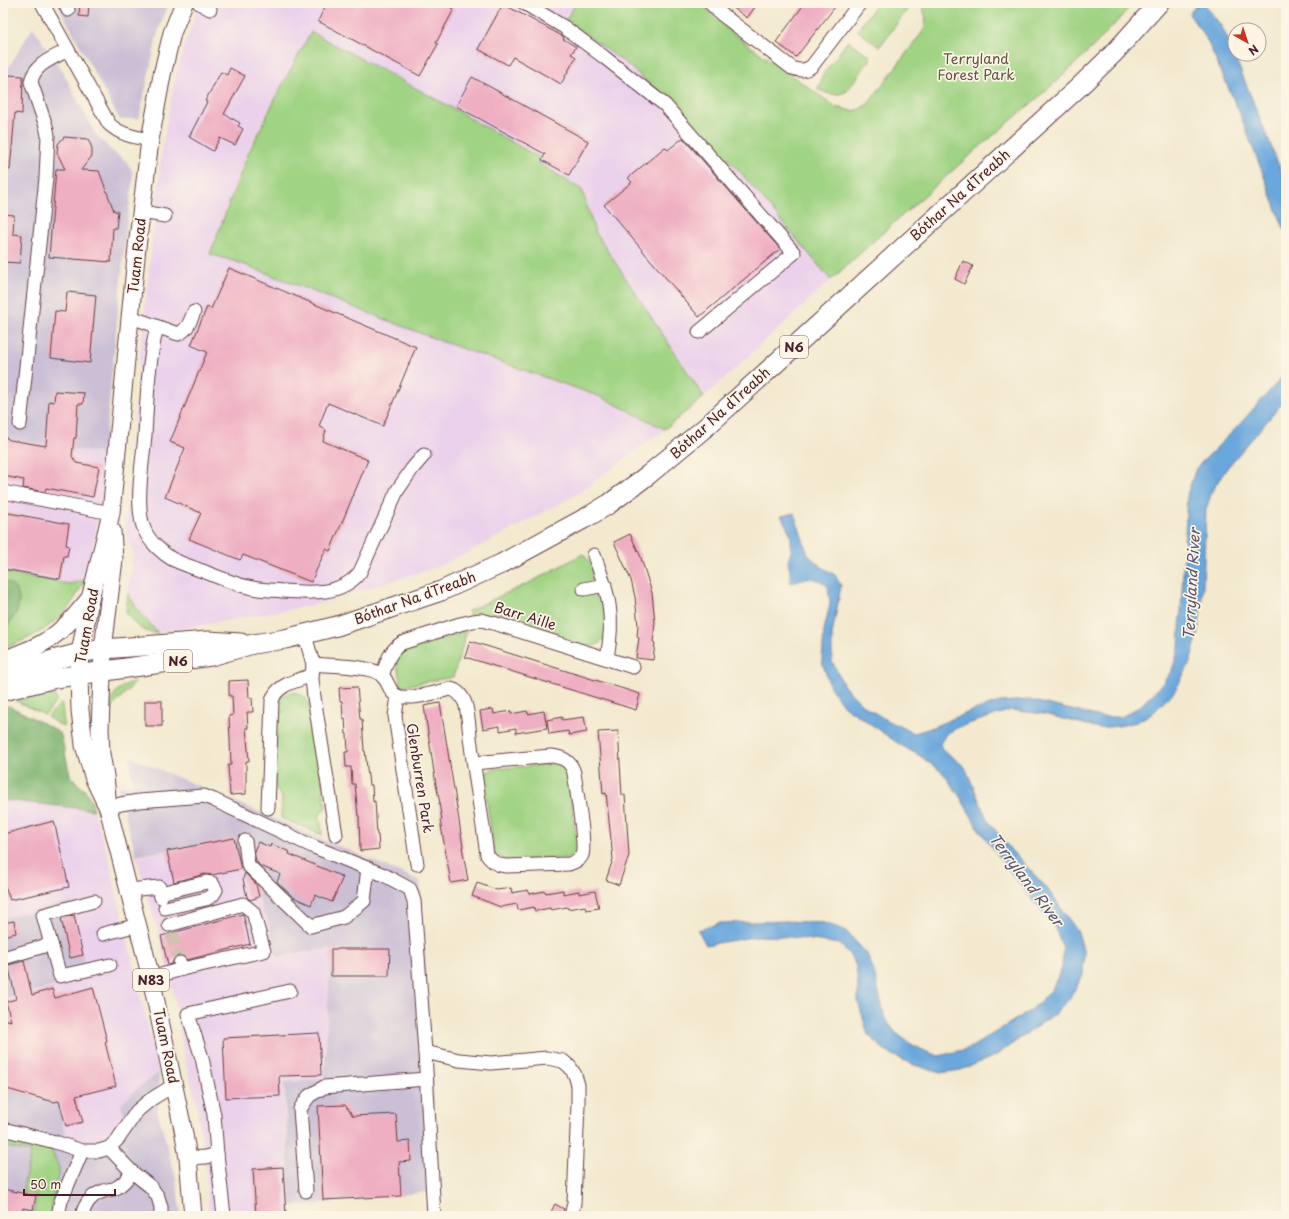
<svg xmlns="http://www.w3.org/2000/svg" width="1289" height="1219" font-family="'Playpen Sans',sans-serif">
  <style>
    .built { fill: #ebd1eb }
    .industrial { fill: #cbbfd5 }
    .green { fill: #a0d383; stroke: #757957 }
    .forest { fill: #80b571; stroke: #656a4e }
    .water { fill: #6aa7dc; stroke: #5a6384 }
    .building { fill: #efafc2 }
    .lines { fill: none; stroke-linecap: round; stroke-linejoin: round }
    .minor-tunnel { stroke: #d1c1ae; stroke-width: 13; stroke-dasharray: 13 6; stroke-linecap: butt }
    .minor-casing { stroke: #633d44; stroke-width: 15 }
    .major-casing { stroke: #633d44; stroke-width: 19 }
    .highway-casing { stroke: #633d44; stroke-width: 21 }
    .minor { stroke: #fff; stroke-width: 13 }
    .major { stroke: #fff; stroke-width: 17 }
    .highway { stroke: #fff; stroke-width: 19 }
    .labels { text-anchor: middle; stroke-width: 3.5; stroke-linejoin: round; paint-order: stroke }
    .shield { fill: #fcf5e5; stroke: #7f5f63; stroke-width: 1 }
    .shield-label { font-size: 13px; font-weight: bold; fill: #4a1f2b }
    .park-label { font-size: 14px; fill: #645545; stroke: #fcf5e5 }
    .street-label { font-size: 14px; fill: #4a1f2b; stroke: #fcf5e5 }
    .water-label { font-size: 15px; font-style: italic; fill: #575572; stroke: #fcf5e5 }
  </style>
  <rect width="100%" height="100%" fill="#fcf5e5"/>
  <filter id="ink" filterUnits="userSpaceOnUse"><feTurbulence type="fractalNoise" baseFrequency=".025" numOctaves="2"/><feDisplacementMap in="SourceGraphic" scale="8" xChannelSelector="R" yChannelSelector="G"/><feConvolveMatrix kernelMatrix="1 2 1 2 8 2 1 2 1" color-interpolation-filters="sRGB"/></filter>
  <filter id="wash" filterUnits="userSpaceOnUse"><feTurbulence type="fractalNoise" baseFrequency=".012" numOctaves="4" result="noise"/><feDisplacementMap in="SourceGraphic" scale="16" xChannelSelector="R" yChannelSelector="G"/><feGaussianBlur stdDeviation="0.9" result="paint"/><feColorMatrix in="noise" values="0 0 0 0 0 0 0 0 0 0 0 0 0 0 0 0 0 1.4 0 .05"/><feComposite in="paint" operator="in"/></filter>
  <g filter="url(#wash)">
    <rect width="100%" height="100%" fill="#f3e9cf"/>
    <g class="built">
      <polygon points="199,3 700,3 730,31 786,72 927,192 704,397 595,232 582,190 537,162 540,157 445,104 311,32 277,93 247,153 209,254 239,263 438,340 601,398 665,429 576,495 467,553 434,568 313,605 158,633 137,611 128,593 133,553 126,535 125,529 141,345 162,149 175,77 183,50"/>
      <polygon points="3,434 11,440 104,454 102,506 85,580 69,584 3,572"/>
      <polygon points="3,800 94,810 108,857 159,1073 135,1090 121,1105 124,1115 114,1131 111,1135 98,1142 91,1144 79,1143 65,1139 41,1029 19,1022 3,1009 3,999 88,977 71,902 3,918"/>
      <polygon points="234,838 243,880 255,877 263,916 266,915 276,958 331,948 323,1079 283,1081 289,1216 209,1216 206,1173 197,1105 184,1055 171,978 136,857"/>
    </g>
    <g class="industrial">
      <polygon points="57,3 169,3 158,32 139,118 120,120"/>
      <polygon points="33,27 64,74 95,134 112,151 126,161 132,170 133,180 126,229 104,454 11,440 3,434 3,77"/>
      <polygon points="130,757 420,881 439,1191 290,1206 284,1082 324,1079 331,948 277,957 266,915 263,916 255,877 243,880 234,838 136,856 118,787 132,785"/>
      <polygon points="71,902 88,978 3,999 3,918"/>
      <polygon points="3,1009 19,1022 41,1029 66,1139 79,1143 91,1144 99,1142 111,1135 124,1115 121,1105 135,1090 159,1073 158,1113 176,1178 181,1216 3,1216"/>
    </g>
    <g class="green">
      <path d="M576 3H700L730 31 747 44 836 107 852 111 858 110 868 104 924 30 926 18 921 3H1133C1087 58 1031 104 976 150 927 193 879 236 831 280L741 173 687 117 628 65 566 20Z"/>
      <polygon points="878,3 908,3 907,10 880,46 878,46 857,30"/>
      <polygon points="311,32 445,104 540,158 537,162 582,190 595,232 704,397 665,429 601,397 438,340 240,263 210,254 248,154 278,93"/>
      <path d="M848 41 870 56V60L847 91C836 97 827 94 817 89L821 83 822 76Z"/>
      <path d="M583 554 593 566 595 574 592 581 579 585 581 595 595 593 601 596C604 614 615 643 590 647L471 617 468 611 531 582Z"/>
      <path d="M3 572 69 584 85 580C80 589 75 599 69 607 52 628 28 640 3 648Z"/>
      <path d="M128 593 138 611 158 633C144 634 134 624 126 613Z"/>
      <polygon points="464,631 467,631 453,677 404,686 401,686 396,660 397,657 401,653"/>
      <path d="M132 682H136L110 709C110 695 120 686 132 682Z"/>
      <path d="M291 692C300 692 304 695 309 703L326 807 320 814 322 835 281 818 282 797 275 789 276 708C279 699 281 695 291 692Z"/>
      <polygon points="48,694 55,696 57,701 45,715 16,701"/>
      <polygon points="61,703 62,704 64,726 63,727 47,717"/>
      <path d="M556 764 561 766 567 773 578 847C576 852 573 856 568 858L506 860 496 856 494 852 484 781 486 773 493 769Z"/>
      <polygon points="3,1137 51,1149 59,1168 50,1216 22,1216 23,1213 33,1214 37,1196 22,1192 31,1152 3,1146"/>
    </g>
    <g class="forest">
      <path d="M3 581C13 583 20 593 19 604 18 613 8 625 3 632Z"/>
      <polygon points="3,706 9,706 25,714 54,729 61,735 70,775 78,784 87,792 92,802 94,810 3,800"/>
    </g>
    <g class="water">
      <polygon points="1198,3 1204,3 1222,27 1229,42 1286,183 1286,234 1240,114 1206,38 1189,14"/>
      <path d="M1286 371V399L1227 468 1213 489 1206 509 1203 587 1198 635 1189 665 1174 692 1155 711 1137 722 1119 726 1099 728 1044 714 1011 710 959 727 946 734 940 744 942 749 965 767 987 819 1010 849 1046 887 1078 932 1084 953 1083 975 1070 998 1056 1013 995 1056 961 1070 940 1073 911 1064 887 1052 868 1035 858 1001V985L856 966 849 954 840 944 791 937 758 936 706 945 698 930 720 923 788 921 824 923 845 930 867 954 874 971 885 1019 896 1033 911 1044 927 1052 939 1056 970 1048 1031 1010 1052 989 1062 968 1063 948 1054 926 1012 874 978 828 959 795 943 773 920 756 899 744 844 706 830 687 822 661 824 630 830 604 828 586C811 575 809 577 790 583V572L788 561 791 552V535L781 516 794 513 808 555 819 565 835 575 841 586 832 635V661L844 686 864 706 888 721 914 733 928 729 971 711 1000 702 1029 700 1101 717H1121L1139 707 1160 687 1172 670 1179 648 1187 495 1196 468 1239 425 1283 376Z"/>
    </g>
    <g id="blocks">
      <g class="building">
        <polygon points="80,3 89,3 88,17 79,16"/>
        <polygon points="327,3 443,3 454,9 436,43 438,44 420,76 318,21"/>
        <polygon points="727,3 758,3 747,18"/>
        <polygon points="805,3 838,3 796,57 776,42"/>
        <polygon points="503,4 564,37 563,39 576,47 571,54 576,57 561,84 513,57 508,65 478,49"/>
        <polygon points="230,68 245,76 224,114 240,123 238,126 243,129 235,145 220,138 213,151 189,137 207,102 205,101 221,72 227,75"/>
        <polygon points="8,75 23,76 22,114 15,113 10,170 3,169 3,86 7,86"/>
        <polygon points="472,77 588,141 569,175 542,160 545,154 456,106"/>
        <polygon points="64,137 88,139 92,148 92,156 81,170 99,171 114,211 118,211 116,228 113,228 111,262 49,257 56,169 65,169 57,153 58,144"/>
        <polygon points="683,138 780,249 699,317 604,205 632,182 628,178 665,147 668,150"/>
        <polygon points="3,214 14,215 13,234 22,235 20,263 3,262"/>
        <polygon points="963,261 973,266 964,284 955,279"/>
        <polygon points="229,268 416,347 383,426 328,403 319,426 326,430 323,441 368,460 330,551 326,549 311,582 243,555 240,560 189,539 201,513 165,497 185,448 170,442 207,352 191,345 207,307 211,309"/>
        <polygon points="67,292 96,295 90,363 51,358 55,311 65,312"/>
        <polygon points="55,391 84,393 83,404 78,404 76,438 74,438 72,456 76,463 99,467 93,497 46,488 45,492 23,488 24,480 3,476 3,436 10,440 46,446 49,401 54,402"/>
        <polygon points="3,512 69,524 66,545 69,546 67,556 64,556 60,579 3,569"/>
        <polygon points="630,534 640,555 652,593 655,622 653,642 655,643 653,660 636,658 639,638 637,637 638,625 635,597 631,580 614,542"/>
        <polygon points="470,641 640,694 636,710 465,657"/>
        <polygon points="248,680 249,698 252,698 253,712 247,712 248,728 246,728 249,761 246,761 246,794 230,795 228,765 231,765 229,716 233,715 232,696 229,696 229,681"/>
        <polygon points="357,687 360,719 362,719 364,751 365,751 369,785 372,785 373,802 375,801 377,835 378,835 379,849 360,851 359,816 358,816 355,784 352,784 351,767 346,767 345,752 348,752 347,734 346,734 345,718 343,718 342,701 340,701 339,688"/>
        <rect x="145" y="701" width="17" height="25"/>
        <polygon points="440,703 458,814 463,847 462,847 468,880 451,883 440,820 442,820 439,803 440,803 436,785 424,706"/>
        <polygon points="493,709 494,714 511,711 511,714 527,711 528,714 544,711 547,728 516,733 516,728 500,731 500,726 483,729 480,711"/>
        <polygon points="562,717 562,720 584,717 587,732 569,735 568,731 549,734 547,720"/>
        <polygon points="618,731 622,795 625,795 629,855 619,885 606,880 613,859 606,793 603,794 598,732"/>
        <polygon points="54,821 69,887 10,900 3,881 3,834"/>
        <polygon points="234,838 241,869 212,875 205,874 174,882 167,851"/>
        <polygon points="258,842 270,847 271,844 290,852 289,854 343,877 332,902 315,895 311,905 293,897 277,882 280,874 260,866 256,861 254,851"/>
        <polygon points="245,873 256,884 259,897 250,900 247,897 243,879"/>
        <polygon points="477,883 497,890 511,888 512,893 528,890 529,894 545,891 546,893 563,890 563,894 579,891 579,894 595,891 599,908 586,910 585,906 568,909 567,907 551,910 550,908 535,911 534,907 518,910 517,904 501,907 472,896"/>
        <polygon points="243,914 250,944 187,960 182,955 178,955 174,958 172,964 168,965 161,936"/>
        <polygon points="74,915 83,955 70,958 61,918"/>
        <polygon points="14,921 16,933 3,936 3,923"/>
        <polygon points="331,949 390,949 389,976 331,976"/>
        <polygon points="24,961 32,995 52,989 55,998 93,987 107,1041 105,1042 116,1086 76,1096 83,1122 66,1126 59,1101 54,1102 3,1088 3,1019 11,1021 6,1002 16,999 8,965"/>
        <polygon points="319,1033 321,1075 279,1076 280,1096 226,1098 223,1038"/>
        <polygon points="345,1105 353,1116 396,1114 398,1142 410,1141 411,1161 399,1162 401,1196 323,1200 318,1106"/>
        <polygon points="283,1167 286,1216 256,1216 253,1169"/>
        <polygon points="3,1189 36,1196 33,1210 23,1208 21,1216 3,1216"/>
        <polygon points="555,1204 564,1209 562,1216 549,1216"/>
      </g>
    </g>
  </g>
  <g filter="url(#ink)">
    <use href="#blocks" fill-opacity="0" stroke="#633d44" stroke-width="1"/>
    <g class="lines">
      <polyline class="minor-tunnel" points="172,933 180,963"/>
      <defs>
        <g id="minor">
          <path d="M42 3 109 124C121 135 134 137 150 140"/>
          <polyline points="65,3 68,10"/>
          <polyline points="199,3 210,9"/>
          <polyline points="524,3 564,27 604,57 665,105 794,253 699,332"/>
          <path d="M710 3 720 13 792 68C800 71 805 71 812 66L860 3"/>
          <polyline points="141,212 165,216"/>
          <path d="M131 317 178 334C188 330 190 321 194 312"/>
          <path d="M157 327C148 362 147 399 145 435 143 460 134 509 145 531 150 542 162 553 172 559 180 563 189 566 197 569 214 575 231 583 248 587 259 590 271 590 282 591 308 593 342 596 360 572L397 491 412 469 424 455"/>
          <path d="M20 424 46 178 48 135 46 126 31 82C34 64 53 58 68 50"/>
          <polyline points="3,492 111,513"/>
          <path d="M594 555C609 594 615 616 607 658"/>
          <polyline points="584,589 605,585"/>
          <polyline points="305,635 313,664 312,679 314,697 336,835"/>
          <path d="M313 664C331 666 360 665 377 672 387 676 387 686 393 693 403 703 438 692 450 689 458 690 462 696 465 703 469 715 469 732 471 745 476 782 482 818 487 855 492 862 498 866 507 866L569 864C574 862 580 860 582 855 586 845 576 787 574 773 571 761 563 757 551 756L474 763"/>
          <path d="M382 676C387 662 389 651 402 643L460 624 473 621 481 620 497 624 633 667"/>
          <polyline points="398,697 395,716 417,864"/>
          <polyline points="108,808 121,804 139,801 204,796 214,800 314,847 384,875 410,889 414,901 425,1052 434,1216"/>
          <path d="M268 808 272 701C276 684 298 681 312 675"/>
          <polyline points="245,841 248,865 311,926 344,917 364,901 368,868"/>
          <polyline points="129,890 159,887 161,897"/>
          <polyline points="160,893 207,882 212,883 216,890 213,895 206,899 165,908"/>
          <polyline points="94,901 43,915 60,976 110,965"/>
          <polyline points="169,925 243,904 253,912 264,951 182,969"/>
          <polyline points="103,934 138,925"/>
          <polyline points="3,958 51,944"/>
          <polyline points="151,978 182,969 180,963"/>
          <polyline points="425,1052 459,1060 491,1063 547,1058 563,1061 570,1067 575,1075 578,1085 578,1104 574,1203 571,1216"/>
          <polyline points="3,1129 55,1142 82,1151 99,1151 109,1148 118,1139 137,1111 150,1100 174,1085"/>
          <polyline points="109,1148 132,1172 151,1187 158,1197 161,1207 161,1216"/>
          <polyline points="217,1154 224,1216"/>
          <polyline points="188,1158 206,1157 217,1154 214,1115 202,1058 188,1014 290,991"/>
          <polyline points="306,1191 300,1109 309,1096 324,1087 426,1079"/>
          <polyline points="58,1216 61,1201 82,1151"/>
          <path d="M82 1216C85 1203 91 1195 104 1191 108 1189 113 1190 116 1188 123 1184 128 1178 132 1172"/>
        </g>
        <g id="major">
          <polyline points="112,531 114,559 103,649 100,729 101,754 105,776 108,808 151,978 184,1134 188,1158 193,1216"/>
          <path d="M3 662 7 659C19 653 34 649 46 641 64 630 77 614 90 598"/>
          <polyline points="108,808 94,779 84,745 80,710 79,675 80,653 91,595 111,513 137,247 150,140 162,75 172,33 184,3"/>
        </g>
        <g id="highway">
          <polyline points="3,673 80,653 103,649 208,641 241,643"/>
          <polyline points="3,691 56,678 211,656 253,644 285,639 337,626 441,591 501,564 589,516 609,504 648,475 706,427 1079,87 1114,53 1159,3"/>
        </g>
      </defs>
      <use href="#minor" class="minor-casing"/>
      <use href="#major" class="major-casing"/>
      <use href="#highway" class="highway-casing"/>
      <use href="#minor" class="minor"/>
      <use href="#major" class="major"/>
      <use href="#highway" class="highway"/>
    </g>
  </g>
  <g class="labels">
    <g class="shield">
      <rect x="780" y="336" width="28" height="22" rx="3"/>
      <rect x="164" y="650" width="28" height="22" rx="3"/>
      <rect x="133" y="969" width="36" height="22" rx="3"/>
    </g>
    <g class="shield-label">
      <text x="794" y="352">N6</text>
      <text x="178" y="666">N6</text>
      <text x="151" y="985">N83</text>
    </g>
    <g class="park-label">
      <text x="976" y="64">Terryland<tspan x="976" dy="16">Forest Park</tspan></text>
    </g>
    <g class="street-label">
      <text transform="translate(960 195) rotate(-42)" y="5">Bóthar Na dTreabh</text>
      <text transform="translate(137 256) rotate(-84)" y="5">Tuam Road</text>
      <text transform="translate(720 413) rotate(-42)" y="5">Bóthar Na dTreabh</text>
      <text transform="translate(415 598) rotate(-20)" y="5">Bóthar Na dTreabh</text>
      <text transform="translate(525 616) rotate(17)" y="5">Barr Aille</text>
      <text transform="translate(87 626) rotate(-80)" y="5">Tuam Road</text>
      <text transform="translate(420 778) rotate(81)" y="5">Glenburren Park</text>
      <text transform="translate(166 1046) rotate(78)" y="5">Tuam Road</text>
    </g>
    <g class="water-label">
      <text transform="translate(1192 584) rotate(-87)" y="5">Terryland River</text>
      <text transform="translate(1026 880) rotate(53)" y="5">Terryland River</text>
    </g>
  </g>
  <rect width="1289" height="1219" fill="none" stroke="#fcf5e5" stroke-width="16"/>
  <g transform="translate(1247 42) rotate(141)"><circle r="19" fill="#fcf5e5" stroke="#b59f9b"/>
  <path d="M0-3L7 15L0 10L-7 15Z" fill="#c8321e"/>
  <text y="-6" font-size="11" font-weight="bold" text-anchor="middle" fill="#4a1f2b">N</text>
  </g>
  <path d="M24 1189v6h91v-6" fill="none" stroke="#4a1f2b" stroke-width="2"/>
  <text x="30" y="1189" font-size="12" fill="#4a1f2b" stroke="#fcf5e5" stroke-width="3" paint-order="stroke">50 m</text>
</svg>
